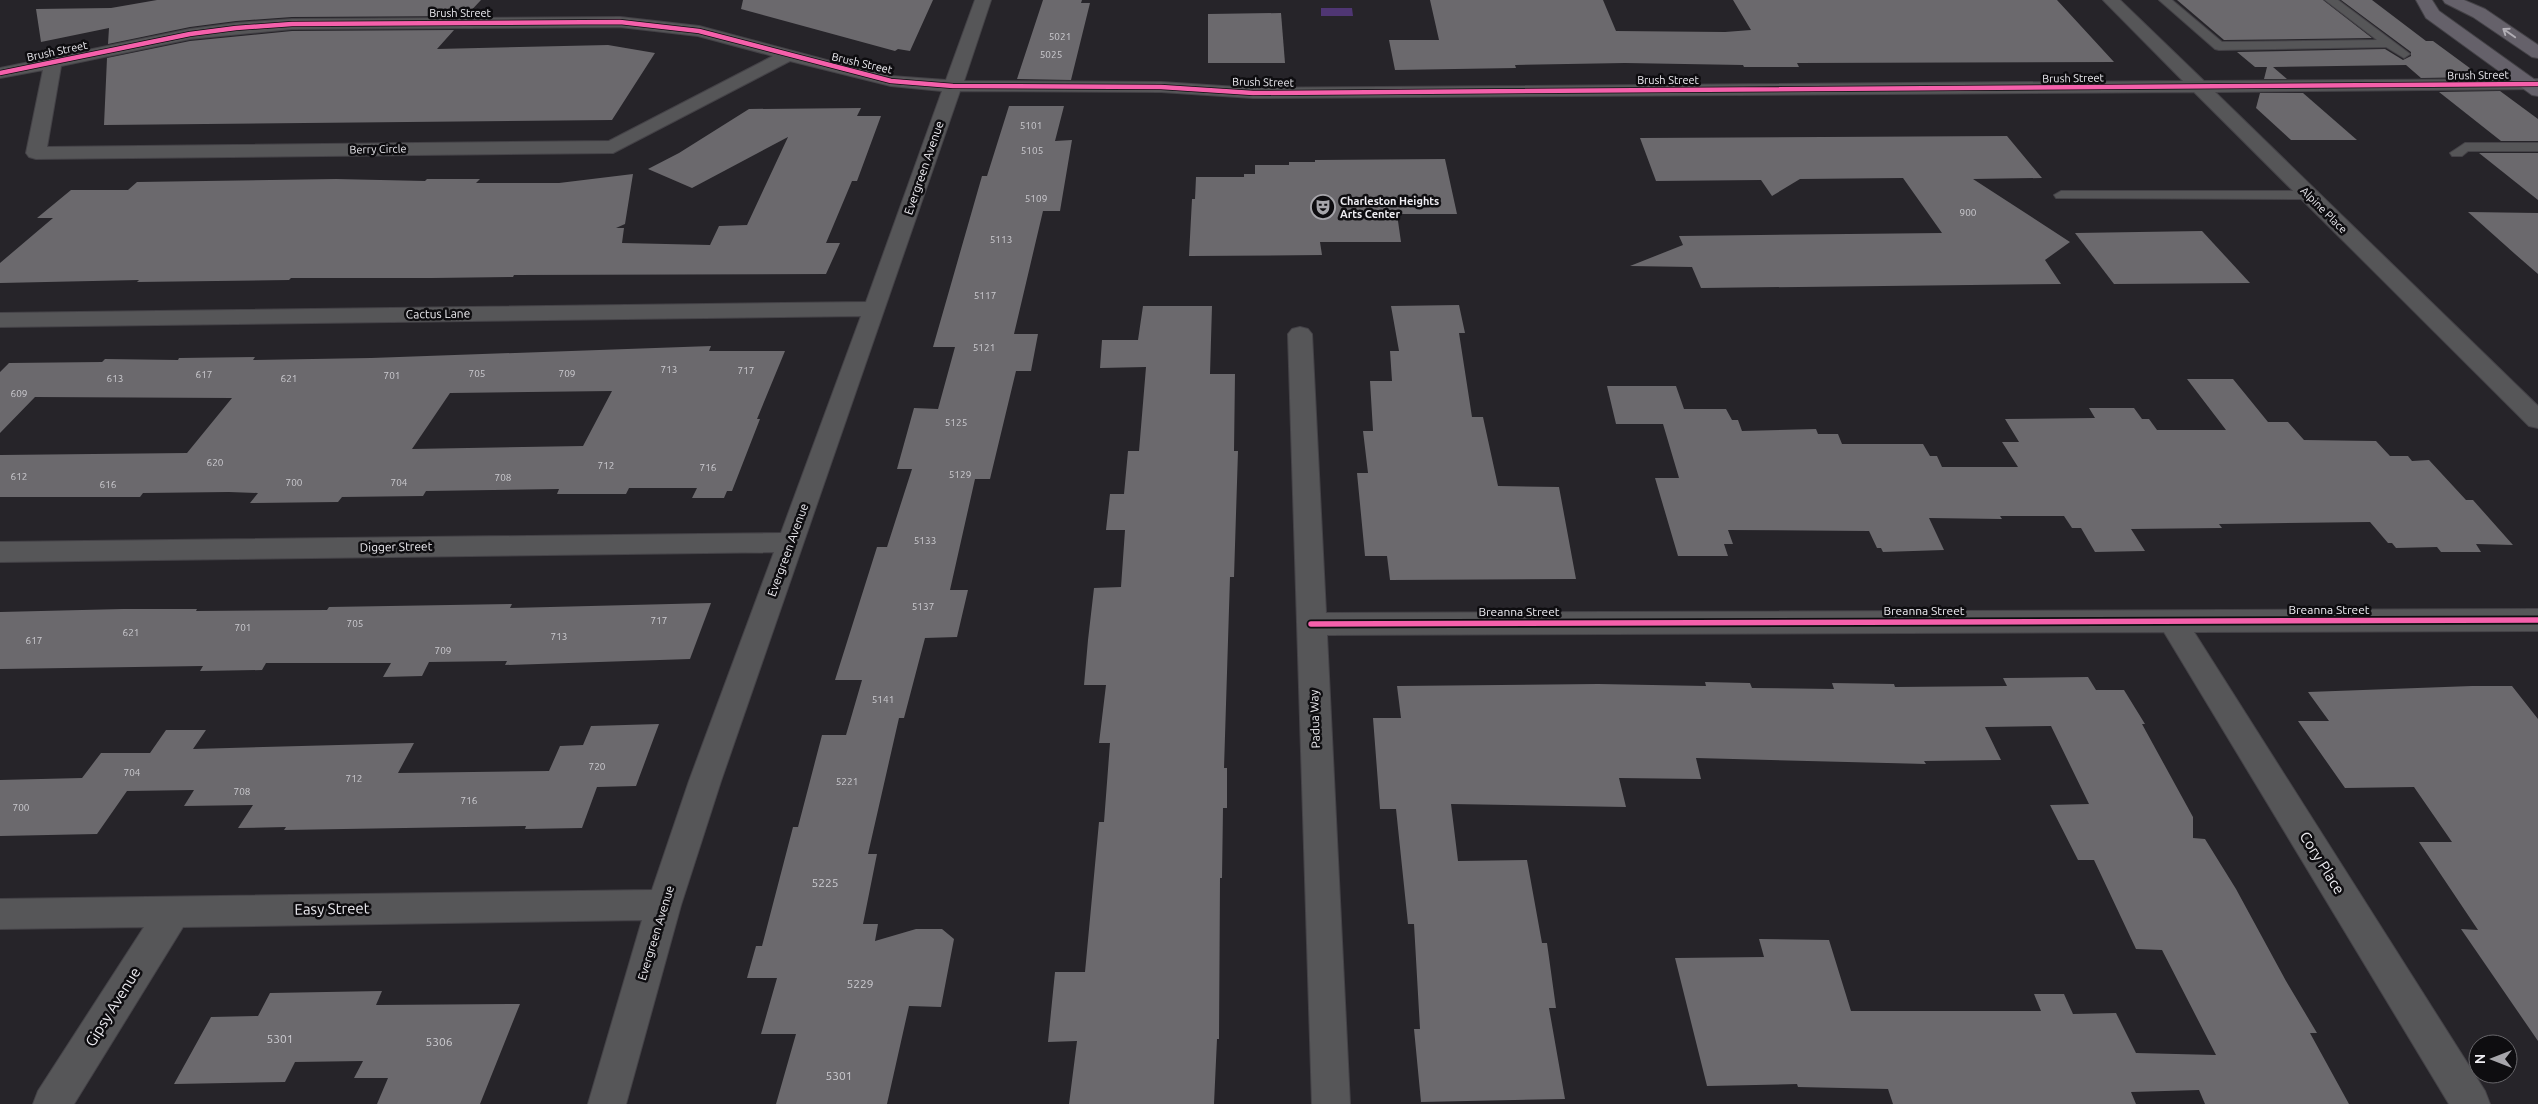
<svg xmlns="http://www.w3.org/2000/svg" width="2538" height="1104" font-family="Ubuntu,sans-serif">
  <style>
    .water { fill: #4f3673 }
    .building { fill: #6b696d; fill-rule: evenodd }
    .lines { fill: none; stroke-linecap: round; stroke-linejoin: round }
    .service-casing { stroke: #444247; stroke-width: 2 }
    .minor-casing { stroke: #444247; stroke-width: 2 }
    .primary-casing { stroke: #444247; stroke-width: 2 }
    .service { fill: #565658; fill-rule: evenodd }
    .minor { fill: #565658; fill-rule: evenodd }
    .primary { fill: #65616a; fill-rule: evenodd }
    .cycleway-far1-casing { stroke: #0e0d10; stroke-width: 6 }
    .cycleway-casing { stroke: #0e0d10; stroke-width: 9 }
    .cycleway-far1 { stroke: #f560ab; stroke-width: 4.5 }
    .cycleway { stroke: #f560ab; stroke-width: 5.5 }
    .oneway { stroke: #b0adb4 }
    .labels { text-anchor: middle; stroke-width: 5; stroke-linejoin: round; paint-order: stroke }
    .number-label { font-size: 10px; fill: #cccbd0 }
    .far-street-label { font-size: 11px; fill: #edecf1; stroke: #0e0d10 }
    .far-poi-label { font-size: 11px; font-weight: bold; fill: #edecf1; stroke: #0e0d10; text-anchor: start }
    .street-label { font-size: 12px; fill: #edecf1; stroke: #0e0d10 }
    .near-number-label { font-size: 12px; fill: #cccbd0 }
    .near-street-label { font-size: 15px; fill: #edecf1; stroke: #0e0d10 }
  </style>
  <rect width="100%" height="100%" fill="#262429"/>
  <polygon class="water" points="1321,8 1352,8 1353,16 1321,16"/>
  <g class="building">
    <polygon points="157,0 481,0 466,16 292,17 236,21 190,27 108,44 109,28 41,42 36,9 111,8"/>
    <polygon points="743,0 933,0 910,51 898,49 895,51 741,9"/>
    <polygon points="1043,0 1082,0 1081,3 1090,3 1071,80 1017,79"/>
    <polygon points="1430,0 1603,0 1616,31 1725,32 1751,30 1733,0 2057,0 2114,62 1797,63 1799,67 1744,67 1743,65 1625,63 1515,65 1516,68 1395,70 1389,40 1439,40"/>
    <polygon points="2177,0 2323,0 2372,38 2224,40"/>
    <polygon points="2341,0 2372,0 2426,41 2433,41 2482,77 2421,78 2406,65 2273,67 2287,79 2264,79 2267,67 2255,67 2237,52 2385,49 2403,60 2411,56 2411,52"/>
    <polygon points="1281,13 1285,63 1208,63 1208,14"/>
    <polygon points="454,30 437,49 608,45 655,53 612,120 104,125 107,58 190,41 292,31"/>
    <polygon points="2500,91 2538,119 2538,141 2501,141 2439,92"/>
    <polygon points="2260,93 2303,93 2357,140 2291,140 2256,108"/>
    <polygon points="1009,106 1064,106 1055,141 1072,140 1060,211 1043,211 1014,334 1038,334 1031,371 1016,371 990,479 975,479 950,590 968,590 957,637 925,638 904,718 899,718 868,854 877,854 863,924 878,924 875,941 916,929 942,929 954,939 941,1007 909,1006 887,1104 776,1104 796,1034 761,1034 777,978 747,978 756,946 762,946 793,827 798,827 822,735 846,735 862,680 835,680 877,547 887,547 912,469 897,469 914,408 938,409 955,347 933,347 982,176 987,176"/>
    <polygon points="861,108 857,116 881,116 857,181 852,181 826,243 840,243 826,274 514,275 513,277 432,278 291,278 289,280 137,282 139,280 0,283 0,263 53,218 37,218 71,190 128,190 137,182 336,179 425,181 427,179 480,179 476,183 559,183 633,174 625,224 616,228 624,228 622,243 710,245 719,226 747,225 788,137 692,188 648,169 679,153 749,109"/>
    <polygon points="2007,136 2042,178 1973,179 2070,242 2045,260 2061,284 1701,288 1692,267 1630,266 1683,245 1679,236 1942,233 1903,178 1800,179 1772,196 1761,180 1656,181 1640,138"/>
    <polygon points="2479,153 2538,153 2538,200"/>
    <polygon points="1445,159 1457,214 1397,214 1401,242 1320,242 1322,255 1189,256 1192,199 1195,199 1196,177 1244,177 1244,174 1255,174 1255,165 1289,165 1289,162 1315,162 1315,160"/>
    <polygon points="2468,212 2538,213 2538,274 2515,254"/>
    <polygon points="2202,231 2250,283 2114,284 2075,233"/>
    <polygon points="1459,305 1465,333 1459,333 1472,417 1483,417 1498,486 1559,487 1576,579 1390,580 1387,556 1365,556 1357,473 1368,473 1363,431 1373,431 1370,381 1392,381 1390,351 1399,351 1391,306"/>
    <polygon points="1143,306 1212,306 1210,374 1235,374 1234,451 1238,451 1234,577 1230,577 1224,768 1227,768 1227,808 1223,808 1222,878 1220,878 1219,1039 1217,1039 1214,1104 1069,1104 1077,1041 1048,1042 1055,972 1085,972 1099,822 1104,822 1110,743 1099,743 1106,685 1084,685 1088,640 1094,588 1121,587 1125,530 1106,530 1110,494 1124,494 1128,451 1139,451 1146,367 1100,368 1102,340 1138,340"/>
    <path d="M711 346 709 351H785L757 419H760L732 491H727L724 498H692L697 488H629L626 494H557L559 489 426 491 423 496 342 497 338 502 250 503 258 493 229 492 143 493 140 497H0V455L187 453 232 398 35 397 0 433V372L9 363 102 362 105 359 178 360 179 358 255 357 253 360 371 358ZM612 391 583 446 412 449 450 393Z"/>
    <polygon points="2187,379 2233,379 2268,422 2288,422 2304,440 2376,441 2390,456 2408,456 2412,461 2429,460 2466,500 2473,500 2513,545 2476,544 2481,552 2441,552 2437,547 2396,548 2392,543 2388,543 2370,522 2219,524 2222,528 2131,529 2145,551 2095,552 2081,528 2072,528 2064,516 2000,516 2002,519 1929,518 1944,550 1883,552 1881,548 1877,548 1869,531 1728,530 1733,544 1724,544 1728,556 1678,556 1655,478 1679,478 1663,424 1616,424 1607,386 1676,386 1684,409 1726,409 1732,420 1738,420 1742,431 1816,429 1818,434 1838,434 1842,444 1923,444 1930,456 1937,456 1942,467 2018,467 2002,442 2019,442 2005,419 2095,418 2089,408 2134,408 2142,419 2149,419 2157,430 2226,430"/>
    <polygon points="711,603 690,659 505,665 507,661 429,662 422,676 383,677 391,663 266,663 262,670 200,671 203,666 0,669 0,612 123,609 197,609 196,611 327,610 329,607 512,604 510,608"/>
    <polygon points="2088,677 2096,690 2124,690 2145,724 2142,724 2193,817 2193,838 2205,839 2236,889 2286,981 2317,1033 2310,1033 2349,1104 2205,1104 2199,1090 2131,1092 2136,1104 1893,1104 1888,1089 1798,1087 1797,1084 1707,1086 1675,958 1764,957 1759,939 1829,940 1851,1011 2041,1011 2034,994 2064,994 2073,1014 2116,1013 2136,1053 2216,1055 2162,950 2136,949 2094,860 2078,860 2050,805 2089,804 2051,726 1985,727 2001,760 1924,761 1926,764 1696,758 1701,779 1619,778 1626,807 1451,804 1458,861 1527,860 1542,943 1547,943 1556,1008 1549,1008 1565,1099 1421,1102 1414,1029 1420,1029 1414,924 1408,924 1396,809 1380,809 1373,718 1401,718 1397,686 1598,684 1706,686 1705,682 1750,683 1752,688 1834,689 1832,683 1894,684 1895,687 2007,686 2003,678"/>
    <polygon points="2472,686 2512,686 2538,719 2538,1041 2461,929 2478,930 2419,842 2452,842 2414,787 2345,788 2298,721 2329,721 2308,692"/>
    <polygon points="659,724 636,786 597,787 582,828 525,829 526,826 284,830 286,827 238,828 253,805 184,806 194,790 127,791 97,834 0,836 0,780 82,778 101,753 150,753 166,730 206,730 193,749 414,743 398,773 549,771 560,746 583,745 591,726"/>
    <polygon points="382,991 376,1005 520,1004 480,1104 377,1104 388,1078 354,1078 363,1061 295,1062 285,1082 174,1084 211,1017 258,1016 270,993"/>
  </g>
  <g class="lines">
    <defs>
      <g id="service">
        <polygon points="2159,0 2172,0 2222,42 2377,40 2325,0 2338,0 2410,54 2404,58 2386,47 2219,50 2215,49"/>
        <polygon points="2465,143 2538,143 2538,151 2468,151 2462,156 2452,156 2450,153"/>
        <polygon points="2061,191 2309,191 2316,195 2309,199 2056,198 2054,195"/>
      </g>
      <g id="minor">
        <path d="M975 0H991L964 81 1161 82 1253 88 2183 81 2103 0H2120L2204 81 2538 79V89L2215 92 2538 406V428L2529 426 2194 92 1253 98 1161 92 960 91 721 781 681 905 626 1104H588L642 920 183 927 74 1104H33L38 1091 144 927 0 929V899L652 890 689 781 774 552 0 562V542L781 533 861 316 0 327V313L866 302 942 91 891 86 790 61 613 153 36 159 29 157 26 153 43 70 0 78V68L190 29 236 23 292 19 620 17 699 26 853 67 891 76 946 80ZM620 27 698 36 773 56 609 141 47 147 61 66 190 39 292 29Z"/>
        <polygon points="1300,327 1308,329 1312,334 1326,613 2538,609 2538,631 2194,632 2485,1091 2490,1104 2449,1104 2164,632 1327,635 1350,1104 1312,1104 1288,334 1292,329"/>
      </g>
      <g id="primary">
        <polygon points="2416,0 2432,0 2439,11 2538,82 2538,96 2532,95 2426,18"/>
        <polygon points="2443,0 2464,0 2485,9 2538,45 2538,58 2532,57 2473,17 2445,3"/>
      </g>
    </defs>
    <use href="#service" class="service-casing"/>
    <use href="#minor" class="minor-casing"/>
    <use href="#primary" class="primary-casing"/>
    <use href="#service" class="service"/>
    <use href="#minor" class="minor"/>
    <use href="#primary" class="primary"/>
    <defs>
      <polyline id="cycleway-far1" points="0,73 190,34 236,28 292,24 620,22 699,31 891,81 953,86 1161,87 1253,93 2538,84"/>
      <polyline id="cycleway" points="1311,624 2538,620"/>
    </defs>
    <use href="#cycleway-far1" class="cycleway-far1-casing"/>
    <use href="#cycleway" class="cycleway-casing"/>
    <use href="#cycleway-far1" class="cycleway-far1"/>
    <use href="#cycleway" class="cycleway"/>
  </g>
  <defs><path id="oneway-shaft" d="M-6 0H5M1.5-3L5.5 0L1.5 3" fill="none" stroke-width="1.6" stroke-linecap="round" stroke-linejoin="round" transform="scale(1.25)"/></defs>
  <use class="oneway" href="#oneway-shaft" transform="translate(2509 33) rotate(-145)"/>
  <defs>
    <symbol id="theatre-ring" viewBox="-11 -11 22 22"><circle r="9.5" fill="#0e0d10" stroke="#a7a6ab" stroke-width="1.5"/><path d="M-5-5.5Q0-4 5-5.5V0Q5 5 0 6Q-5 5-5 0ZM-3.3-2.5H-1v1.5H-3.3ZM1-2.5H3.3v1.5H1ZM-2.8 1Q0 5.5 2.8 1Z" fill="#a7a6ab"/></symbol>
  </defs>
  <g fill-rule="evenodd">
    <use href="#theatre-ring" x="1309" y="193" width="28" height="28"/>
  </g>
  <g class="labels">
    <g class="number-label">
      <text x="1060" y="40">5021</text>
      <text x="1051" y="58">5025</text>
      <text x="1031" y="129">5101</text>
      <text x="1032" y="154">5105</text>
      <text x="1036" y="202">5109</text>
      <text x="1968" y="216">900</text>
      <text x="1001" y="243">5113</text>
      <text x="985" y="299">5117</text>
      <text x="984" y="351">5121</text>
      <text x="669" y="373">713</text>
      <text x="746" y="374">717</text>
      <text x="477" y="377">705</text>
      <text x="567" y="377">709</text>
      <text x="204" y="378">617</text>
      <text x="392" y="379">701</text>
      <text x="115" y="382">613</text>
      <text x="289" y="382">621</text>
      <text x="19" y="397">609</text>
      <text x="956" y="426">5125</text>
      <text x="215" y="466">620</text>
      <text x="606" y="469">712</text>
      <text x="708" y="471">716</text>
      <text x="960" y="478">5129</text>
      <text x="19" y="480">612</text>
      <text x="503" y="481">708</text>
      <text x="294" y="486">700</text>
      <text x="399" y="486">704</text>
      <text x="108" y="488">616</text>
      <text x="925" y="544">5133</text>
      <text x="923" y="610">5137</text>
      <text x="659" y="624">717</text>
      <text x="355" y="627">705</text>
      <text x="243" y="631">701</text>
      <text x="131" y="636">621</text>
      <text x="559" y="640">713</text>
      <text x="34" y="644">617</text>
      <text x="443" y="654">709</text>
      <text x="883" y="703">5141</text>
      <text x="597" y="770">720</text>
      <text x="132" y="776">704</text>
      <text x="354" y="782">712</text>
      <text x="847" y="785">5221</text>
      <text x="242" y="795">708</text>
      <text x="469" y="804">716</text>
      <text x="21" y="811">700</text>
    </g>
    <g class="far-street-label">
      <text x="460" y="17">Brush Street</text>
      <text transform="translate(57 51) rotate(-12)" y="4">Brush Street</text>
      <text transform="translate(862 63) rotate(13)" y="4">Brush Street</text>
      <text transform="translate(2478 75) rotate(-1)" y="4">Brush Street</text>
      <text transform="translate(2073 78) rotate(-1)" y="4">Brush Street</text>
      <text x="1668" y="84">Brush Street</text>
      <text transform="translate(1263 82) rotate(1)" y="4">Brush Street</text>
      <text transform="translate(378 149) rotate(-1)" y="4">Berry Circle</text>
      <text transform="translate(2324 210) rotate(45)" y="4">Alpine Place</text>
    </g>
    <g class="far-poi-label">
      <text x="1340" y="205">Charleston Heights<tspan x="1340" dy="13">Arts Center</tspan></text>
    </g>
    <g class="street-label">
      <text transform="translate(924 168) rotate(-71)" y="4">Evergreen Avenue</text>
      <text transform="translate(438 314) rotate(-1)" y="4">Cactus Lane</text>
      <text transform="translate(396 547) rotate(-1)" y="4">Digger Street</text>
      <text transform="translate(788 550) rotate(-70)" y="4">Evergreen Avenue</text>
      <text x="2329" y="614">Breanna Street</text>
      <text x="1924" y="615">Breanna Street</text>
      <text x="1519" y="616">Breanna Street</text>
      <text transform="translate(1315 719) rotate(-92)" y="4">Padua Way</text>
      <text transform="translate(656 933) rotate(-73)" y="4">Evergreen Avenue</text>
    </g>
    <g class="near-number-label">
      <text x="825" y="887">5225</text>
      <text x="860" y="988">5229</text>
      <text x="280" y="1043">5301</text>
      <text x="439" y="1046">5306</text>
      <text x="839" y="1080">5301</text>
    </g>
    <g class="near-street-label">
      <text transform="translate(2322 863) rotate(58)" y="5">Cory Place</text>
      <text transform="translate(332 909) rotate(-1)" y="5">Easy Street</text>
      <text transform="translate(113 1007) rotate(-58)" y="5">Gipsy Avenue</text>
    </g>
  </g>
  <g transform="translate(2493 1059) rotate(270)"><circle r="24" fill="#0e0d10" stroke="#67666a"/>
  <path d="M0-4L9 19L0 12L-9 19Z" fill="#a7a6ab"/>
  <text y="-8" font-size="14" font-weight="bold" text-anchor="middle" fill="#edecf1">N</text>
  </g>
</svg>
